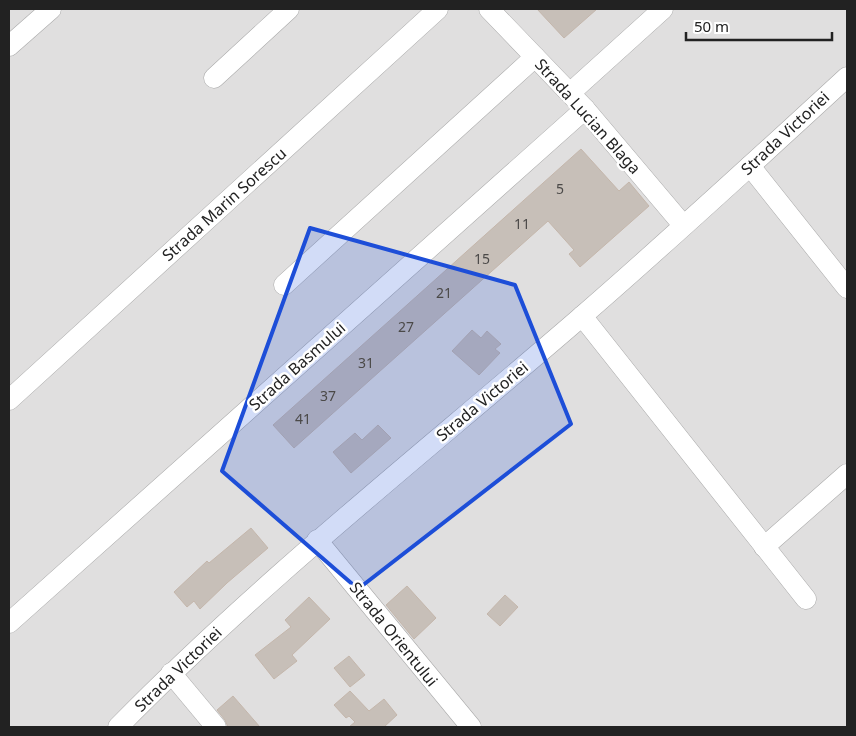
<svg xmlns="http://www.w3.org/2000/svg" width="856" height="736" font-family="'Noto Sans',sans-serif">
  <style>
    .residential { fill: #e0dfdf }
    .building { fill: #c7bfb8; stroke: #c4b6ab }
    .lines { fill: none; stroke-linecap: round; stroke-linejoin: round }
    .minor-casing { stroke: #a9a9a9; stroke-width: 21 }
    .minor { stroke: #fff; stroke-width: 20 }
    .marked { fill: #1d4ed8; fill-opacity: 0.2; stroke: #1d4ed8; stroke-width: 4; stroke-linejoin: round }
    .labels { text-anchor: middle; stroke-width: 5; stroke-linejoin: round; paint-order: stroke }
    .number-label { font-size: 14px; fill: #4b4948 }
    .street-label { font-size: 16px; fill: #222; stroke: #fff }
  </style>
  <rect width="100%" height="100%" fill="#f2efe9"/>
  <rect class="residential" x="9" y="9" width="838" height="718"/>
  <g class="building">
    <polygon points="537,9 597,9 564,38"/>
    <polygon points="581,149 619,191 629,182 649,206 580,267 569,254 574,250 548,221 294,448 273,425"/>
    <polygon points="472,330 481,338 487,331 501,344 495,349 500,353 479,375 452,351"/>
    <polygon points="378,425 391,438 351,473 333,452 355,433 362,440"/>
    <polygon points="251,528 268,548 227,583 200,609 194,601 187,607 174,592 207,561 209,563"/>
    <polygon points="407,586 436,618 414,639 386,605"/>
    <polygon points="505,595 518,607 500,626 487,614"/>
    <polygon points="309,597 330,619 292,655 297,661 274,679 255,655 291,627 285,620"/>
    <polygon points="349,656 365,675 350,687 334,668"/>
    <polygon points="350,691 369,711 384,699 397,715 384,727 349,727 355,722 349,716 346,718 334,705"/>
    <polygon points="233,696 260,727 228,727 225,720 217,710"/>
  </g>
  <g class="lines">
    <defs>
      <g id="minor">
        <polyline points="489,9 585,109 683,225"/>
        <polyline points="9,46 51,9"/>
        <polyline points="214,78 289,9"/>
        <polyline points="570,93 663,9"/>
        <polyline points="750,166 847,288"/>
        <polyline points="284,285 535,57"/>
        <polyline points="582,316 806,599"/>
        <polyline points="9,400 438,9"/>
        <polyline points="317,540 471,727"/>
        <polyline points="764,547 847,474"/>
        <polyline points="9,623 585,109"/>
        <polyline points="171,673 216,727"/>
        <path d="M118 727C262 580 425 452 581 317 671 239 759 158 847 77"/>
      </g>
    </defs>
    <use href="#minor" class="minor-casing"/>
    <use href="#minor" class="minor"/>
  </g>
  <path class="marked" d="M310 228 515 285 571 424 358 589 222 471Z"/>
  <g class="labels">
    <g class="number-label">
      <text x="560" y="194">5</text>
      <text x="522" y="229">11</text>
      <text x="482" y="264">15</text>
      <text x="444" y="298">21</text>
      <text x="406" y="332">27</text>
      <text x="366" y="368">31</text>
      <text x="328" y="401">37</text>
      <text x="303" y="424">41</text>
    </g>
    <g class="street-label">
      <text transform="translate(588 116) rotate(48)" y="6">Strada Lucian Blaga</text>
      <text transform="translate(785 133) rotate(-43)" y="6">Strada Victoriei</text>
      <text transform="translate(224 204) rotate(-42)" y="6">Strada Marin Sorescu</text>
      <text transform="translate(297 366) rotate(-42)" y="6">Strada Basmului</text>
      <text transform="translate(482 401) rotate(-40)" y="6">Strada Victoriei</text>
      <text transform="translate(394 634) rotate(51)" y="6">Strada Orientului</text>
      <text transform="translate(178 669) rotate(-44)" y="6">Strada Victoriei</text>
    </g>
  </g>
  <rect width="856" height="736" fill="none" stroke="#222222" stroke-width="20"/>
  <path d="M686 32v8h146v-8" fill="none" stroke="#222222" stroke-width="2.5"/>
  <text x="694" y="32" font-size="15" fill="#222222" stroke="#ffffff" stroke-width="4" paint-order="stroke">50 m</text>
</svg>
